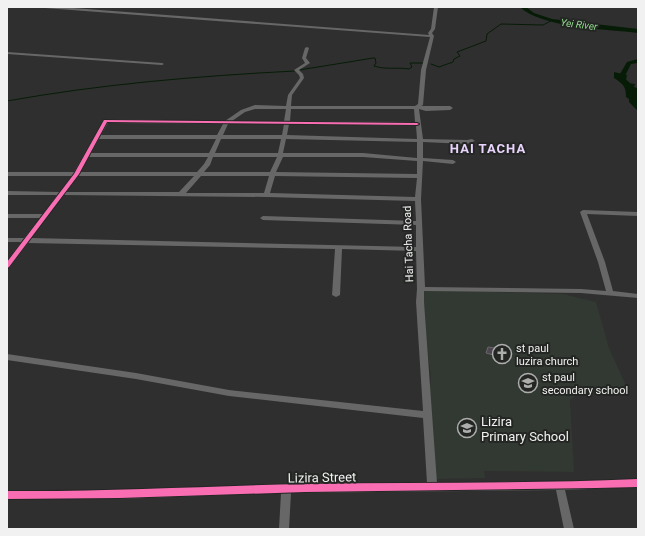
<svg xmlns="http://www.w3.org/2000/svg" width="645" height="536" font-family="Roboto,sans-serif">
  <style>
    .built { fill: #323832 }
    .water { fill: #061c06 }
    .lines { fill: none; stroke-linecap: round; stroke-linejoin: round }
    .stream { stroke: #061c06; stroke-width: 1 }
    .river { fill: #061c06; fill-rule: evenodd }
    .building { fill: #4c4651; stroke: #686768 }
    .minor { fill: #666766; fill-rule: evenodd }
    .cycleway-casing { stroke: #242624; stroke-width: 2 }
    .cycleway { fill: #f96db3; fill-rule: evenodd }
    .labels { text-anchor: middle; stroke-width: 4; stroke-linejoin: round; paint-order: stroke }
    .far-water-label { font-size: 10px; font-style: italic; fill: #91d88d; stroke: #242624 }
    .street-label { font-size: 11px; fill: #f0f1f0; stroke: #242624 }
    .poi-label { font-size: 11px; fill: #f0f1f0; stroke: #242624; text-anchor: start }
    .far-district-label { font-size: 13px; font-weight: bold; letter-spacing: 1px; fill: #e9d4fe; stroke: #242624 }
    .near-poi-label { font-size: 13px; fill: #f0f1f0; stroke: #242624; text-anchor: start }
    .near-street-label { font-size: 13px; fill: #f0f1f0; stroke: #242624 }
  </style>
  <rect width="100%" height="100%" fill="#2f2f2f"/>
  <polygon class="built" points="424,290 563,294 596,302 609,348 629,392 586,388 570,400 574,472 484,471 485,478 436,479 427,384 431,384 431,378 422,309"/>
  <path class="water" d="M614 72 627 75 626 80 628 83 635 84 634 87 637 88 638 111 629 102V99L626 97C626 86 623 84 614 78Z"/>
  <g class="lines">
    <g class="stream">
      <polyline points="431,64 439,67 453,62 454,59 460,56 457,52 486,41 487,34 501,24 543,25 551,21"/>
      <path d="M299 70C324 66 349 62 373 58H375L376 63 374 66C386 70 397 67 409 69L412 67 410 63H424"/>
      <path d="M7 101C102 84 198 76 295 71"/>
    </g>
    <g class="river">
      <path d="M520 7H526L534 13 552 19 638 29V33C608 29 541 28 520 7Z"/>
      <path d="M638 59V63L631 64 624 78C636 87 638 93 638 108H635L631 102 628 88 617 79 627 62Z"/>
    </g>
  </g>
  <polygon class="building" points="488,347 508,350 508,352 512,353 510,359 506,358 506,361 496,358 497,356 486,353"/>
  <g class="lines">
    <g class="minor">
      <path d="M43 7H60L429 35 428 33 431 29 434 7H438L435 29 432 33 434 36 426 70 423 105 421 106H450L453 108 450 110 426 111 419 109 423 139 467 140 472 139 475 141 467 144 423 142V158L453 160 456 162 453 164 423 161 421 199 425 287 581 289 606 291 598 262 580 212 583 210 638 212V216L587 214 605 262 613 291 638 294V298L581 293 424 291V302L437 483 555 481 638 479V487L565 490 574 529H564L556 490 291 493 289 529H279L281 493 119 499H7V491H81L305 484 427 483 423 418 229 396 136 379 7 360V354L136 373 229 390 423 411 416 302 417 289 416 251 342 249 340 295 336 297 332 295 335 249 28 243 9 268H7V261L21 242H7V238H24L40 218H7V214H43L57 195H7V191L60 192 72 176H7V172H74L103 121 106 119 225 121 241 110 255 105 286 106 288 95 300 78 299 75 294 70 305 63 302 58 305 48 307 47 309 48 306 58 310 63 299 70 303 74 304 78 292 95 291 106H415L418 104 421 70 430 37 45 8ZM255 109H286L284 121H232L245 112ZM291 109H414L415 122 290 121ZM108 123 223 124 217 135H101ZM228 124H284L282 135H223ZM289 124 416 126 417 139 287 135ZM99 139H216L209 153H91ZM221 139H281L278 153H215ZM286 139 417 142V158L363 153H283ZM89 157H208L204 164 197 172H80ZM213 157H277L270 172H204L210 165ZM283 157H363L417 161V174L276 172ZM78 176H194L179 192H66ZM201 176H269L264 193H186ZM275 176 417 178 415 197 270 193ZM63 195 267 197 415 201 416 221 263 216 260 218 263 220 416 225V247L31 238Z"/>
      <polygon points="7,52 162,63 164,64 162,65 7,54"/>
    </g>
    <defs>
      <g id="cycleway">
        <polygon points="104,120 417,123 419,124 417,125 107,122 79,174 9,267 7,268 7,262 74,174"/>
        <path d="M638 479V487L596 488 305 492 119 498 7 499V491C106 492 206 486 305 484 416 482 527 484 638 479Z"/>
      </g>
    </defs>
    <use href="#cycleway" class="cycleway-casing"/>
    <use href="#cycleway" class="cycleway"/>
  </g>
  <defs>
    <symbol id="church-ring" viewBox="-11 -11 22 22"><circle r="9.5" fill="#242624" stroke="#acadac" stroke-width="1.5"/><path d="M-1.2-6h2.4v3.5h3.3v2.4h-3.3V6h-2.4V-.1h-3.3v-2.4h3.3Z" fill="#acadac"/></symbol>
    <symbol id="school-ring" viewBox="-11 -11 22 22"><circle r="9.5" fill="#242624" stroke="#acadac" stroke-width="1.5"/><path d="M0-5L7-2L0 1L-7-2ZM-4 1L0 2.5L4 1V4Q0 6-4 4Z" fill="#acadac"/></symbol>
  </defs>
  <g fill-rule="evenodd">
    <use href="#church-ring" x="491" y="343" width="22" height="22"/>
    <use href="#school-ring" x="517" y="372" width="22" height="22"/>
    <use href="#school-ring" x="456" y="417" width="22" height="22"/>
  </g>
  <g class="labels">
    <g class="far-water-label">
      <text transform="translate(579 24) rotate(7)" y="4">Yei River</text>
    </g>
    <g class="street-label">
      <text transform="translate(408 244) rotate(-92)" y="4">Hai Tacha Road</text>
    </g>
    <g class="poi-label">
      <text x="516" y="352">st paul<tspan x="516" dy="13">luzira church</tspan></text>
      <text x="542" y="381">st paul<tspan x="542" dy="13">secondary school</tspan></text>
    </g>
    <g class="far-district-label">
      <text x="488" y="153">HAI TACHA</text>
    </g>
    <g class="near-poi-label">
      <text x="481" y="426">Lizira<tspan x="481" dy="15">Primary School</tspan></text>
    </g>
    <g class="near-street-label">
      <text transform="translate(322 477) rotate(-1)" y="5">Lizira Street</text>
    </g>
  </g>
  <rect width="645" height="536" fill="none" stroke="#f0f1f0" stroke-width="16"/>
</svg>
